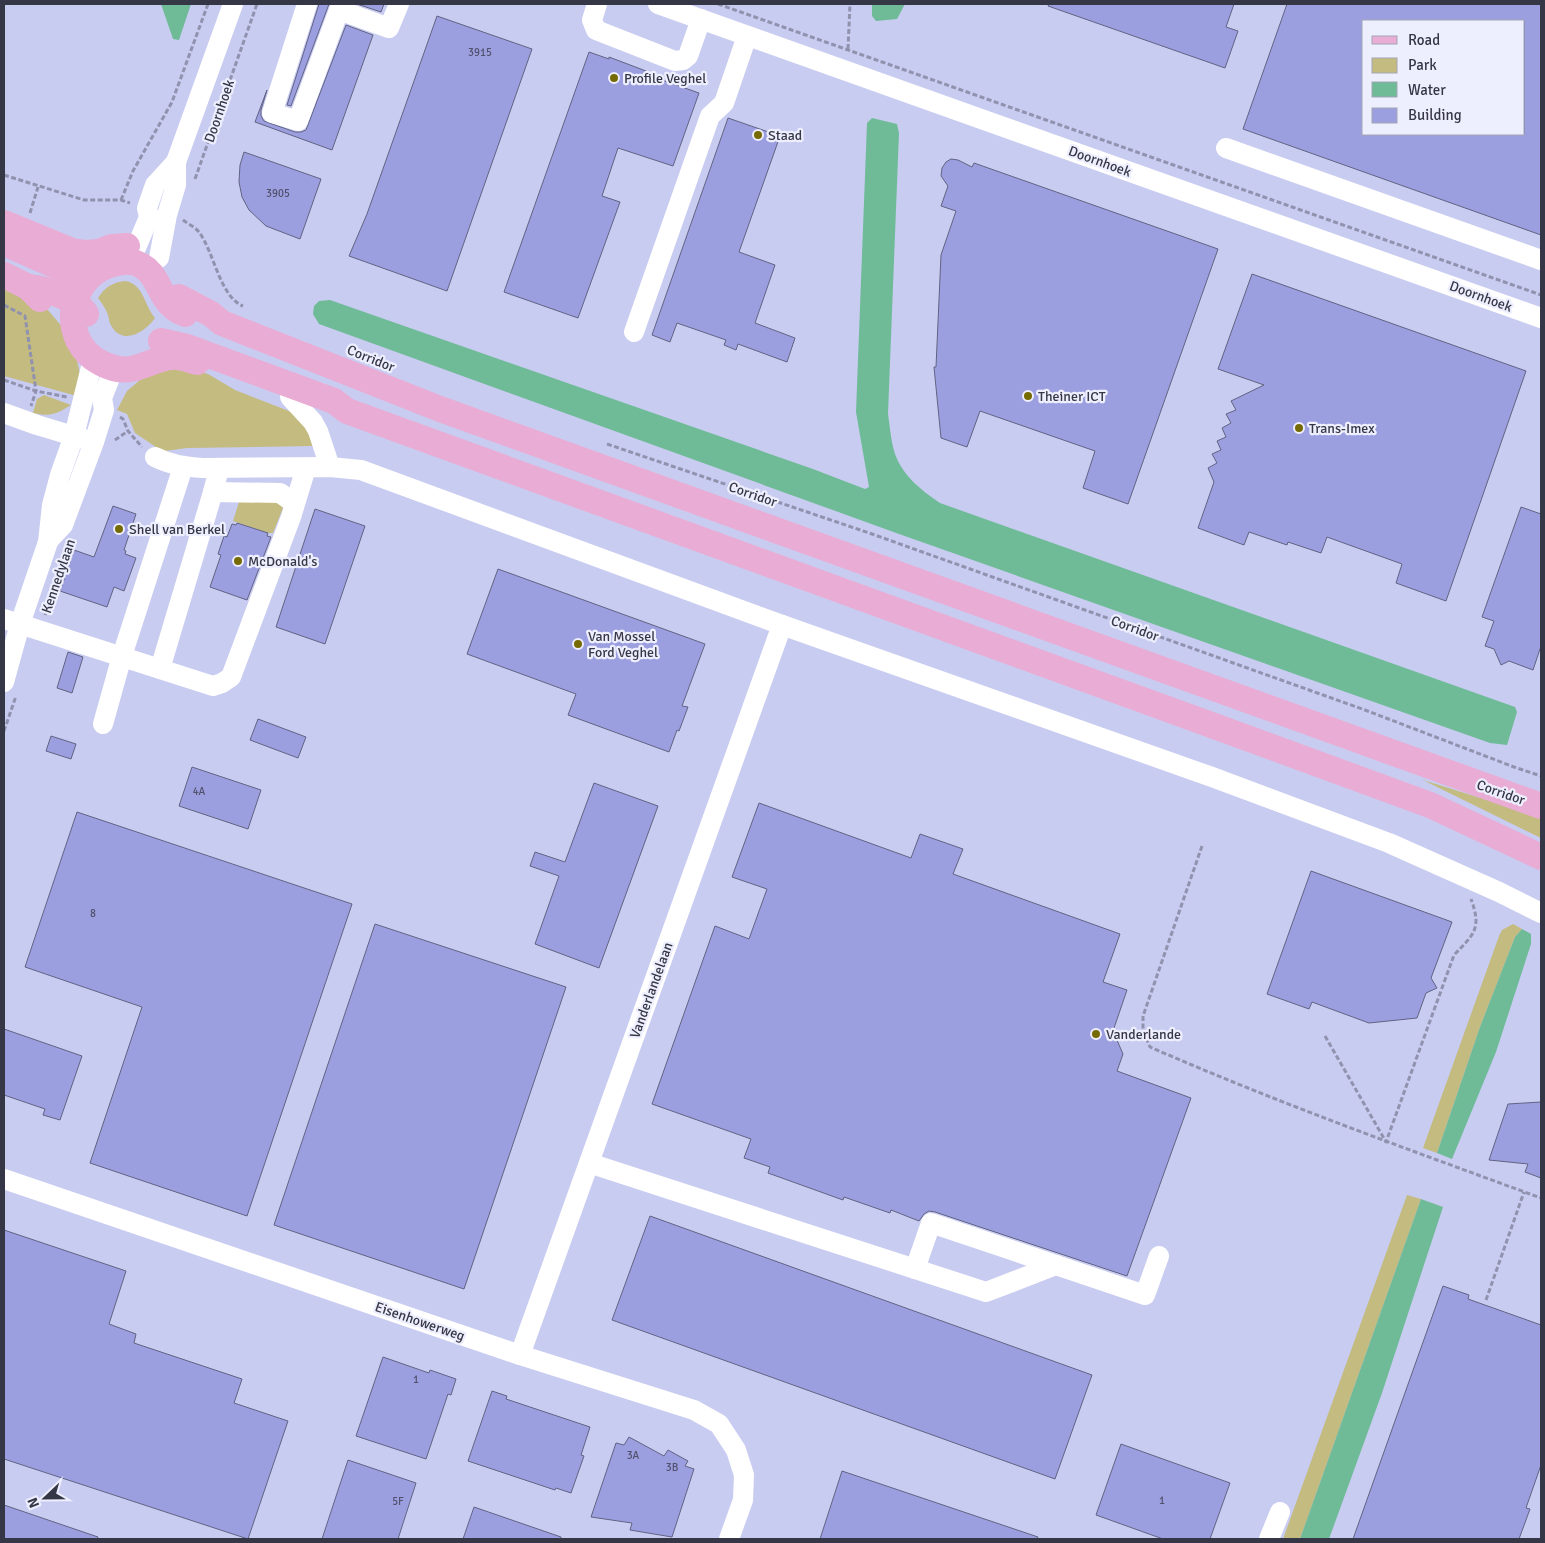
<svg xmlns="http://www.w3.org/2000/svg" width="1545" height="1543" font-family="Signika,sans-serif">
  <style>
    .green { fill: #c3bb7f }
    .water { fill: #6fbb97 }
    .building { fill: #9c9fdf; stroke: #616383; fill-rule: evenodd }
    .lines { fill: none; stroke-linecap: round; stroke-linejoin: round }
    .path { stroke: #9092ae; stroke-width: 3; stroke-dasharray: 5 2.5; stroke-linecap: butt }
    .minor { stroke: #fff; stroke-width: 20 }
    .major { stroke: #e9acd4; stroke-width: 26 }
    .poi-dot { fill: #766a03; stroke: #eeeffe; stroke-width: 2 }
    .labels { text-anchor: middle; stroke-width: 4.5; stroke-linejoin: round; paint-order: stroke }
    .number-label { font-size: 11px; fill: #50516c }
    .poi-label { font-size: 14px; fill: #363746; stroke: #eeeffe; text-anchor: start }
    .street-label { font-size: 14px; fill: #363746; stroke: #eeeffe }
  </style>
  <rect width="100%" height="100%" fill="#c9ccf1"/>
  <g class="green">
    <path d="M126 281C144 285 144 305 155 318 146 331 124 346 112 327 109 323 109 319 108 315 106 309 102 303 98 298 105 287 113 282 126 281Z"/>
    <polygon points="4,287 47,309 64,329 75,352 81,378 77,396 4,376"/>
    <polygon points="186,368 208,374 235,390 289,411 298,418 308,430 313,446 187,448 165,451 156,447 135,433 127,414 117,410 127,391 140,380 165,369"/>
    <path d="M44 395 71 405C56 414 51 417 33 413L37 399Z"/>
    <polygon points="239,502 279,502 283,508 273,533 268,533 233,521"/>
    <polygon points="1423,780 1541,817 1541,838"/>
    <polygon points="1513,924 1522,929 1515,937 1480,1027 1437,1153 1423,1148 1499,936 1502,930"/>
    <polygon points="1407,1195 1421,1199 1300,1539 1283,1539"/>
  </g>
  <g class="water">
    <polygon points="161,4 191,4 179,40 173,39"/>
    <polygon points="872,4 905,4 897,19 876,21 872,16"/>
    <path d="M872 118 897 124 899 133 888 414C890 427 891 442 895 454 903 476 921 490 940 503L1515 707 1517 712 1507 745 1490 743 899 534 319 324 313 314 314 306 319 301 330 300 813 469 865 489 869 487 856 412 867 123Z"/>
    <polygon points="1522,929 1531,934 1531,944 1496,1052 1452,1159 1437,1153 1480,1027 1515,937"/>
    <polygon points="1421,1199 1443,1207 1382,1393 1329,1539 1300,1539"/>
  </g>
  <g class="building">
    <polygon points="319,4 329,4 291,106 287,105"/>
    <polygon points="357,4 384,4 381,12"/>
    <polygon points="1049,4 1234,4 1226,27 1238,31 1225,68 1048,6"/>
    <path d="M1287 4H1541V235L1243 129ZM1364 21H1524V134H1364Z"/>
    <polygon points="437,16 532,49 447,291 349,256 367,214"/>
    <polygon points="346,25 373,35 332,150 255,122 267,90 261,110 261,116 264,121 295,132 301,132 306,130"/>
    <polygon points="589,52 609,59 609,57 646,71 645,74 699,93 673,166 618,148 602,196 620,202 578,318 504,292"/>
    <polygon points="728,118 780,136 739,252 775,265 755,323 795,338 787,362 738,344 736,350 724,345 726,340 677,323 670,342 652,335"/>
    <polygon points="244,152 321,179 300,239 266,226 249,210 242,197 239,182 240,165"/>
    <polygon points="951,159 958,160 972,167 974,163 1218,249 1128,504 1083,488 1095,451 980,411 967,447 941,438 934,367 936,367 941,255 956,211 941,206 948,186 941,176 942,168 946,162"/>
    <polygon points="1252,274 1526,371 1446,601 1396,583 1402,564 1327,537 1321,553 1288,542 1287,545 1249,532 1244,545 1198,528 1214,482 1208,468 1217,463 1212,454 1221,450 1217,441 1226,437 1222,428 1231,423 1226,414 1236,410 1231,401 1264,385 1218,369"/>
    <polygon points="113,506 136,514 124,550 126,551 125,554 136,558 124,591 114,587 107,607 60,591 74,550 94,557"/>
    <polygon points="1521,507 1541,514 1541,646 1533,670 1509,661 1501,665 1494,649 1485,646 1494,621 1482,617"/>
    <polygon points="315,509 365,526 325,644 276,627"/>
    <polygon points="237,523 268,533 267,536 271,537 247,600 210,587 221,555 218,554 224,536 227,537 232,524 236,525"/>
    <polygon points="498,569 705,644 682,706 688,707 679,731 677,730 669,752 568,715 576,694 467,654"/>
    <polygon points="68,652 83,657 72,693 57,688"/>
    <polygon points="258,719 306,737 298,758 250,740"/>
    <polygon points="51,736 76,744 71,759 46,751"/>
    <polygon points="192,767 261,790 248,829 179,806"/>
    <polygon points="594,783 658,806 599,968 535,944 559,876 530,866 535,852 565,862"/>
    <polygon points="759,803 911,858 920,834 963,849 953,874 1120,934 1103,982 1127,990 1113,1031 1123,1054 1117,1071 1191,1098 1127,1276 935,1212 929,1211 924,1214 919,1221 891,1210 890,1213 844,1197 843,1200 768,1173 770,1167 744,1158 751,1139 652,1104 715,926 749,939 767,889 732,877"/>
    <polygon points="77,812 352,904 247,1216 90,1163 142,1007 25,967"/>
    <polygon points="1311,871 1452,922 1431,978 1437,988 1426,993 1417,1018 1369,1023 1312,1002 1309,1009 1267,994"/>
    <polygon points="375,924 566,987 464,1289 274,1225"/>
    <polygon points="4,1029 82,1056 60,1120 43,1115 45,1109 4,1095"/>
    <polygon points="1541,1102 1541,1178 1525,1172 1528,1164 1489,1160 1508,1104"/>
    <polygon points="650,1216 1092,1375 1055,1479 612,1320"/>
    <polygon points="4,1230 126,1271 109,1324 136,1334 134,1343 242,1379 234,1403 288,1421 248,1539 4,1459"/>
    <polygon points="1443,1286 1469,1295 1468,1299 1541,1325 1541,1465 1526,1508 1530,1509 1519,1539 1353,1539"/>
    <polygon points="383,1357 429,1373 430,1370 456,1379 451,1395 448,1394 426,1459 356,1436"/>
    <polygon points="492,1391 507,1396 506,1399 590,1427 581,1455 584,1456 571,1493 556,1488 555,1490 468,1461"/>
    <polygon points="629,1437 664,1456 668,1450 688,1461 685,1466 694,1469 672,1537 630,1530 632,1523 591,1517 616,1443 624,1445"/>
    <polygon points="1121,1444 1230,1483 1210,1539 1163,1539 1096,1515"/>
    <polygon points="348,1460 416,1483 398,1539 322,1539"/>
    <polygon points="842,1471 1038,1537 1037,1539 820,1539"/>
    <polygon points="4,1505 98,1537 97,1539 4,1539"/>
    <polygon points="474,1507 561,1537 561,1539 463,1539"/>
  </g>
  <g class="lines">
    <g class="path">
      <polyline points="718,4 1541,295"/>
      <polyline points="848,49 850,4"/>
      <polyline points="4,175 84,200 121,200 130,203"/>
      <polyline points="195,179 257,4"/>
      <polyline points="121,200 133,171 172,102 208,4"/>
      <polyline points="30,213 38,187"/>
      <path d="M183 220C188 224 195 227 199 232 214 252 220 297 243 306"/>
      <polyline points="4,305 25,316 36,391 31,406"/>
      <polyline points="4,380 36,391 67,397"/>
      <polyline points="120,417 123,419 128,431 142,447"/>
      <polyline points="115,440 128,431"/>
      <polyline points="607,444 872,534 1155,635 1365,710 1514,767 1541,776"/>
      <polyline points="45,615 68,548"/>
      <polyline points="4,731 16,696"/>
      <path d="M1202 846 1143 1016V1031L1150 1047C1278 1103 1410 1150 1541 1198"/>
      <path d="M1325 1036 1386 1142 1454 955C1474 934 1482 929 1471 899"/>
      <polyline points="1486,1300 1524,1192"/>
    </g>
    <g class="minor">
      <polyline points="307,4 272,113 298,121 339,10 389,28 399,4"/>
      <polyline points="597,4 592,20 596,30 675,61 683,60 688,56 701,19"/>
      <polyline points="658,4 1541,318"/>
      <polyline points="1226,148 1541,260"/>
      <polyline points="136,248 149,217 147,208 155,185 176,162"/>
      <polyline points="159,258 167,215 176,185 176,162 233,4"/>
      <polyline points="634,332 710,116 724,103 747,36"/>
      <polyline points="290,397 313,422 318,431 330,467"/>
      <polyline points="4,413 37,425 87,440"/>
      <path d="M155 457C171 465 185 467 203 468L330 467 361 470 782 625 1212 777 1389 843 1499 892 1541 913"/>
      <polyline points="213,492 280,493 294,503"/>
      <polyline points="49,540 63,525 94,442 104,410 102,398 114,368"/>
      <polyline points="4,619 213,686 222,683 231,677 291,517 306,468"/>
      <polyline points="160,669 213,492 219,469"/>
      <polyline points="4,682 20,624 48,542 52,505 60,475 74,436 93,359"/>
      <polyline points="103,724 122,656 183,467"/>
      <polyline points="589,1163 986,1292 1056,1265"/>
      <polyline points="4,1179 520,1355 694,1410 719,1424 736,1450 744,1475 743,1500 729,1539"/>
      <polyline points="915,1269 931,1223 1145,1295 1159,1256"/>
      <polyline points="520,1355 782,625"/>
      <polyline points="1269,1539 1280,1512"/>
    </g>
    <g class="major">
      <polyline points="4,223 72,251 86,253 99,252 112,247 127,246"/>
      <polyline points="4,243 70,272 90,276"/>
      <polyline points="4,275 28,287 40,299"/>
      <path d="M28 287C45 288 76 298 86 314"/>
      <polyline points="179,297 211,314 222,323 440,409 1541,806"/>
      <path d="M185 314C180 312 175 310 172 306 157 293 159 272 136 263 127 260 119 262 110 265 66 279 59 342 101 363 132 379 144 361 171 357 180 356 189 360 197 362"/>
      <polyline points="161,341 187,347 334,401 347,411 1217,727 1430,805 1541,857"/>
    </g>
  </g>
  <g class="poi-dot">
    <circle cx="614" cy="78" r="5"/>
    <circle cx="758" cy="135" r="5"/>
    <circle cx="1028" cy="396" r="5"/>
    <circle cx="1299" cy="428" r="5"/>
    <circle cx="119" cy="529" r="5"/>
    <circle cx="238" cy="561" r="5"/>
    <circle cx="578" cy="644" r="5"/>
    <circle cx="1096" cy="1034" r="5"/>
  </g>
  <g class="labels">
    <g class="number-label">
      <text x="480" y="56">3915</text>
      <text x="278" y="197">3905</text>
      <text x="199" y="795">4A</text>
      <text x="93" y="917">8</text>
      <text x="416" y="1383">1</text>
      <text x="633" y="1459">3A</text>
      <text x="672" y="1471">3B</text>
      <text x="1162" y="1504">1</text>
      <text x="398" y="1505">5F</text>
    </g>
    <g class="poi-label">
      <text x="624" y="83">Profile Veghel</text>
      <text x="768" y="140">Staad</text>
      <text x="1038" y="401">Theiner ICT</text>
      <text x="1309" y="433">Trans-Imex</text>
      <text x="129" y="534">Shell van Berkel</text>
      <text x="248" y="566">McDonald's</text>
      <text x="588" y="641">Van Mossel<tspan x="588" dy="16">Ford Veghel</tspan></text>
      <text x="1106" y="1039">Vanderlande</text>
    </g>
    <g class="street-label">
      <text transform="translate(219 111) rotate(-71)" y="5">Doornhoek</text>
      <text transform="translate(1100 161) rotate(20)" y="5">Doornhoek</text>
      <text transform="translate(1481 296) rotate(20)" y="5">Doornhoek</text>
      <text transform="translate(371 358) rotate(22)" y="5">Corridor</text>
      <text transform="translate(753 494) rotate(19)" y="5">Corridor</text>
      <text transform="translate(58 576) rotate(-71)" y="5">Kennedylaan</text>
      <text transform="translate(1135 628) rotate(20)" y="5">Corridor</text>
      <text transform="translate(1501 792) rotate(19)" y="5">Corridor</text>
      <text transform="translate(651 990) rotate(-70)" y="5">Vanderlandelaan</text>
      <text transform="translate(420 1321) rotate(19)" y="5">Eisenhowerweg</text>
    </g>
  </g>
  <rect width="1545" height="1543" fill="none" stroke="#363746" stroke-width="10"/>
  <rect x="1362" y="20" width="162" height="115" fill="#eeeffe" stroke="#a4a5b4"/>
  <rect x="1372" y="36" width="25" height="8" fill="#e9acd4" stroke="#a4a5b4"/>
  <text x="1408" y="45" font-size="15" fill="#363746">Road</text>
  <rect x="1372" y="58" width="25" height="15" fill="#c3bb7f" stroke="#a4a5b4"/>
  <text x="1408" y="70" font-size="15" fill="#363746">Park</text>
  <rect x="1372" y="82" width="25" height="15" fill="#6fbb97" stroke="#a4a5b4"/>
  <text x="1408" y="95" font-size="15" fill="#363746">Water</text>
  <rect x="1372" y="108" width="25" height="15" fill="#9c9fdf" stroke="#a4a5b4"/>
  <text x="1408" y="120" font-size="15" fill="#363746">Building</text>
  <g transform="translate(45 1498) rotate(248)" stroke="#eeeffe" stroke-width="4" paint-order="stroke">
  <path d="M0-4L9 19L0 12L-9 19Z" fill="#363746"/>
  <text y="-8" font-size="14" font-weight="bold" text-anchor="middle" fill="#363746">N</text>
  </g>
</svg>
